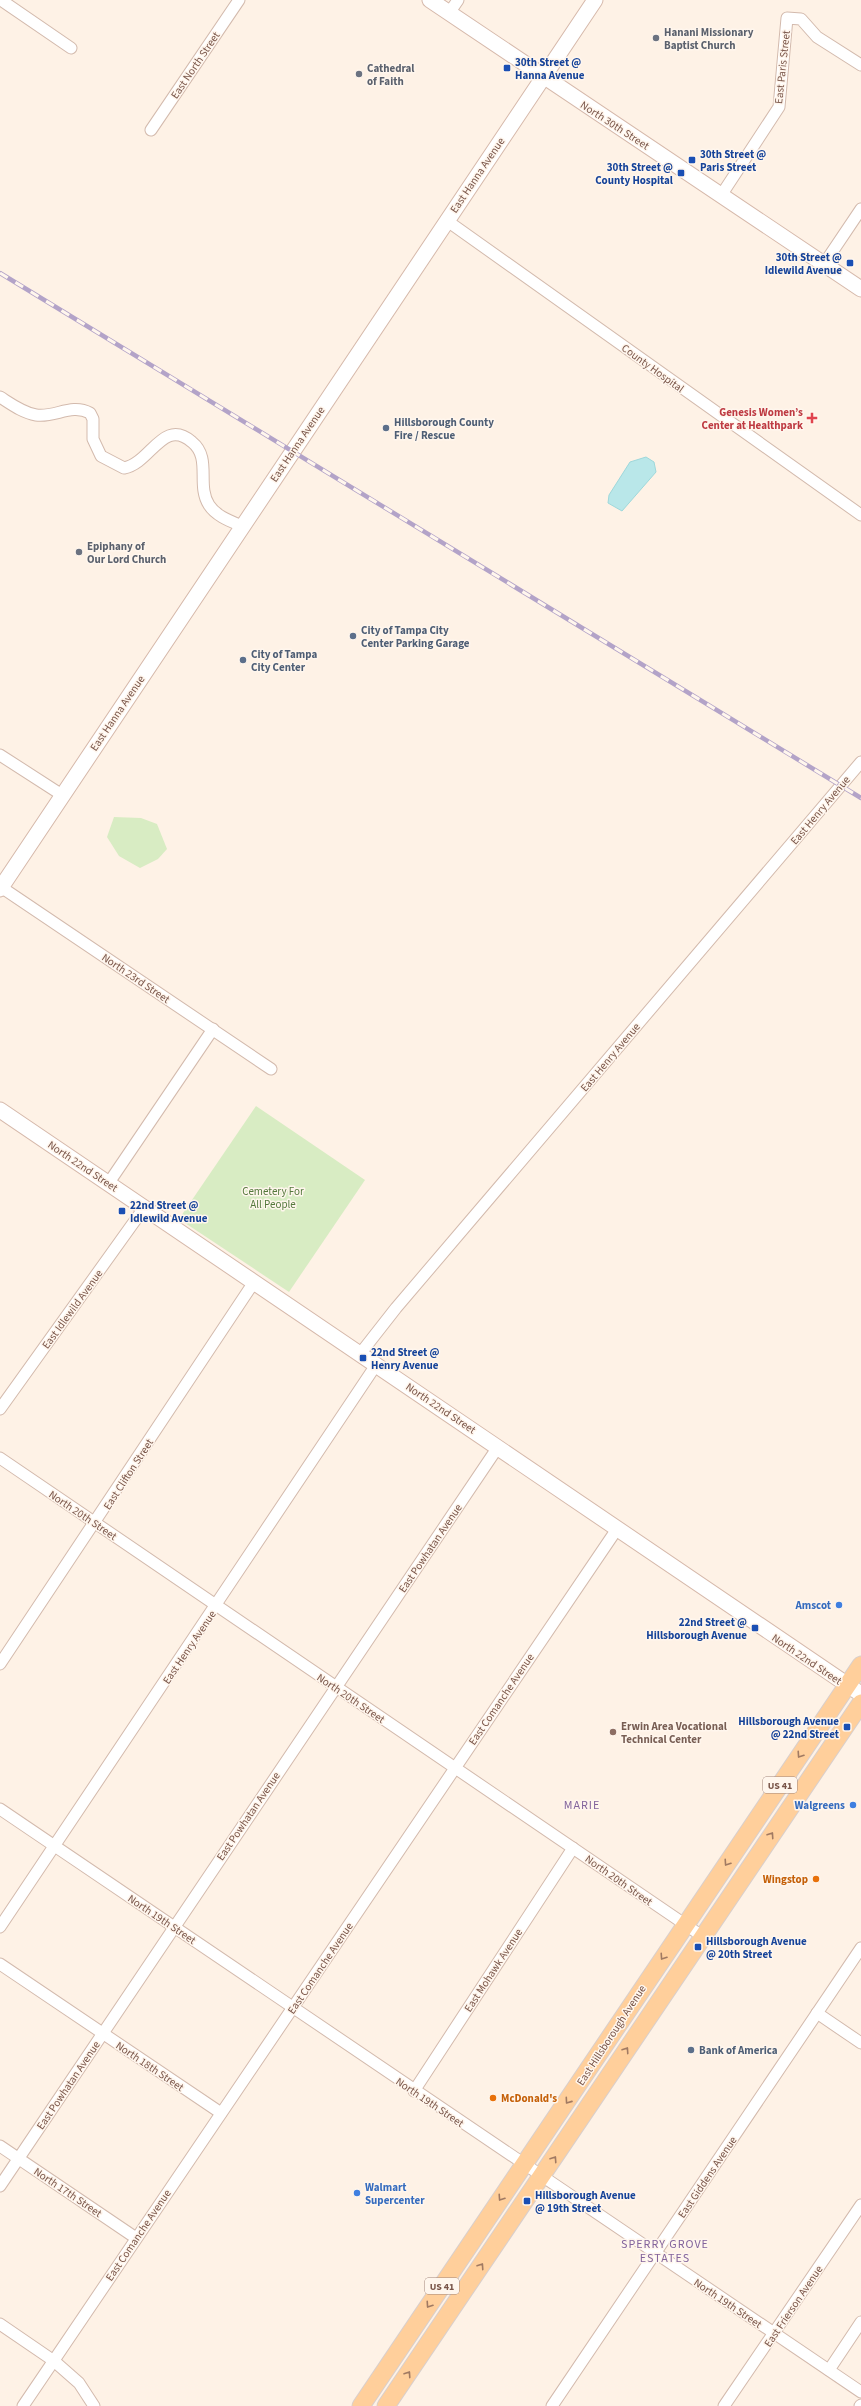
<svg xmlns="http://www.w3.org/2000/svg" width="861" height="2406" font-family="'Source Sans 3',sans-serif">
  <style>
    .green { fill: #d8ecc3 }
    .water { fill: #b9e7e9; stroke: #9ed8db }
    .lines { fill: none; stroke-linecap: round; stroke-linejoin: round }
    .street-casing { stroke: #d3baad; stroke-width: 13 }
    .secondary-casing { stroke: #d6b9ab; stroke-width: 17 }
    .primary-casing { stroke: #d9cfcc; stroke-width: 19 }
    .street { stroke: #fff; stroke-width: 11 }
    .secondary { stroke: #fff; stroke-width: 15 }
    .primary { stroke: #ffcf9b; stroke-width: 17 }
    .rail-casing { stroke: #b3a3c8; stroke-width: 4.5 }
    .rail { stroke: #fff6ed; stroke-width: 3; stroke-dasharray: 9; stroke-linecap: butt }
    .oneway { stroke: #a17a62 }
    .worship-dot { fill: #6b7280; stroke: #fff6ed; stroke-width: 1.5 }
    .transit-dot { fill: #1a4fb4; stroke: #fff6ed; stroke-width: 1.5 }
    .health-dot { fill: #e0444e; stroke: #fff6ed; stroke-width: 1.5 }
    .service-dot { fill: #5c6f8a; stroke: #fff6ed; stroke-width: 1.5 }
    .shop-dot { fill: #3f7fe0; stroke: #fff6ed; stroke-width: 1.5 }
    .education-dot { fill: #8d6e63; stroke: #fff6ed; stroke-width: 1.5 }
    .food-dot { fill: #e8710a; stroke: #fff6ed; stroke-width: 1.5 }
    .labels { text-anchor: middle; stroke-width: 3; stroke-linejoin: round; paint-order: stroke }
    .shield { fill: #fff6ed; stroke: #a1857a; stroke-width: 1 }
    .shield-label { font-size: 10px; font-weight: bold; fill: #795549 }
    .worship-label { font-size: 11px; font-weight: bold; fill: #5b616d; stroke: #fff6ed; text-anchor: start }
    .transit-label { font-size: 11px; font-weight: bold; fill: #164399; stroke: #fff6ed; text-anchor: start }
    .street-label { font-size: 11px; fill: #795549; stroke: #fff6ed }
    .health-label { font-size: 11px; font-weight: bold; fill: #be3a42; stroke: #fff6ed; text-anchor: end }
    .service-label { font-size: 11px; font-weight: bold; fill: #4e5e75; stroke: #fff6ed; text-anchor: start }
    .park-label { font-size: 11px; fill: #55793d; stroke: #fff6ed }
    .shop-label { font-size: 11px; font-weight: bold; fill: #366cbe; stroke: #fff6ed; text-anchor: end }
    .education-label { font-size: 11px; font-weight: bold; fill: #785e54; stroke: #fff6ed; text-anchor: start }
    .food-label { font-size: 11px; font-weight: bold; fill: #c56008; stroke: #fff6ed; text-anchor: end }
    .neighbourhood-label { font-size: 12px; letter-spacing: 1px; fill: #83649c; stroke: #fff6ed }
  </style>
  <rect width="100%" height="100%" fill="#fef2e6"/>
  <g class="green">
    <polygon points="114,817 141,818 157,824 167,849 158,859 140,868 119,856 107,837"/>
    <polygon points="256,1106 365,1180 289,1292 179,1219"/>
  </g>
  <polygon class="water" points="646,457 654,462 656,472 622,511 608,503 609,495 630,462"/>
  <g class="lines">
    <defs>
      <g id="street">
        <polyline points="1,0 71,48"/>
        <polyline points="449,13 458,0"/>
        <polyline points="151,130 239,0"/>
        <polyline points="722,194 779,107 787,18 801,19 817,37 861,65"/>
        <polyline points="446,220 861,515"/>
        <polyline points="824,264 861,209"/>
        <path d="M0 397C11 404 23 413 36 415 55 418 71 403 90 413L93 419V439L101 456 124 468C151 463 163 417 192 442 212 458 196 485 209 505 216 516 230 521 242 526"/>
        <polyline points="0,755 62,795"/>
        <polyline points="1,887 271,1069"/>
        <polyline points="108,1184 213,1029"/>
        <polyline points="360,1354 396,1308 861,762"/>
        <polyline points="0,1409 144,1208"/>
        <polyline points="0,1458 702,1936"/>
        <polyline points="0,1664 254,1282"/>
        <polyline points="0,1809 861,2392"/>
        <polyline points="0,1927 376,1365"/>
        <polyline points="0,1964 221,2113"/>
        <polyline points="817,2013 861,2043"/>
        <polyline points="414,2091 573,1848"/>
        <polyline points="0,2146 136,2238"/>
        <polyline points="0,2186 498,1447"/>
        <polyline points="0,2324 54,2361 79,2383 94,2406"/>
        <polyline points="829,2370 861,2322"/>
        <polyline points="23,2406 617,1529"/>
        <polyline points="552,2406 861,1948"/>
        <polyline points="724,2406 861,2205"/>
        <polyline points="860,2406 861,2405"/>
      </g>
      <g id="secondary">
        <polyline points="430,0 861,289"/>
        <polyline points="0,889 595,0"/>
        <polyline points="0,1110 861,1694"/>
      </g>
      <g id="primary">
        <polyline points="361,2406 861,1665"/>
        <polyline points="386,2406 861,1703"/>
      </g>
    </defs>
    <use href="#street" class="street-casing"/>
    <use href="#secondary" class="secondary-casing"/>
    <use href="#primary" class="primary-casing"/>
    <use href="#street" class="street"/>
    <use href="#secondary" class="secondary"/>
    <use href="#primary" class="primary"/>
    <defs>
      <polyline id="rail" points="0,273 861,798"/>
    </defs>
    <use href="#rail" class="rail-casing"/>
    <use href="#rail" class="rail"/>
  </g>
  <defs><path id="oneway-chevron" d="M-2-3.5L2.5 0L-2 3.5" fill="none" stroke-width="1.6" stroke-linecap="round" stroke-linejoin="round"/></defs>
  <g class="oneway">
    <use href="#oneway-chevron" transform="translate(800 1755) rotate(124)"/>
    <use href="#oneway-chevron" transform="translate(771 1835) rotate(-56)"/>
    <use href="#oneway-chevron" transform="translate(727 1863) rotate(124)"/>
    <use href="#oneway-chevron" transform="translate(663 1957) rotate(124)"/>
    <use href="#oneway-chevron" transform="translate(626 2050) rotate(-56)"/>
    <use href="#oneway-chevron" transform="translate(568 2101) rotate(125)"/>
    <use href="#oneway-chevron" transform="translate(554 2159) rotate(-56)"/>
    <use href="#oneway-chevron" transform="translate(501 2198) rotate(124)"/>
    <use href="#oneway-chevron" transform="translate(481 2266) rotate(-56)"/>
    <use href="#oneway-chevron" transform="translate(429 2305) rotate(124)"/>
    <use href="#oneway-chevron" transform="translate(408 2374) rotate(-56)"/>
  </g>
  <g class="worship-dot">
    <circle cx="656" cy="38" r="4"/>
    <circle cx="359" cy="74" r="4"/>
    <circle cx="79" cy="552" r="4"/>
  </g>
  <g class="transit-dot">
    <rect x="503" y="64" width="8" height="8" rx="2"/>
    <rect x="688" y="156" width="8" height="8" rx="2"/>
    <rect x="677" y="169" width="8" height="8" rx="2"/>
    <rect x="846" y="259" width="8" height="8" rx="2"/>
    <rect x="118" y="1207" width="8" height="8" rx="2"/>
    <rect x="359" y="1354" width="8" height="8" rx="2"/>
    <rect x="751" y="1624" width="8" height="8" rx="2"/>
    <rect x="843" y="1723" width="8" height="8" rx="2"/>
    <rect x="694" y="1943" width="8" height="8" rx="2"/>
    <rect x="523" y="2197" width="8" height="8" rx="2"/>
  </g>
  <path class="health-dot" d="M810 412h4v4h4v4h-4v4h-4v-4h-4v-4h4z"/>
  <g class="service-dot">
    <circle cx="386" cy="428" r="4"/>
    <circle cx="353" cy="636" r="4"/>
    <circle cx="243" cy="660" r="4"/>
    <circle cx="691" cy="2050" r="4"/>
  </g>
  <g class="shop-dot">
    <circle cx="839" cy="1605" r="4"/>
    <circle cx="853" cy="1805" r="4"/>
    <circle cx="357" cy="2193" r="4"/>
  </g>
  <circle class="education-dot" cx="613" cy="1732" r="4"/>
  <g class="food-dot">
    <circle cx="816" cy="1879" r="4"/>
    <circle cx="493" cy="2098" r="4"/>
  </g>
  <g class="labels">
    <g class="shield">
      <rect x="763" y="1777" width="34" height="16" rx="3"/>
      <rect x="425" y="2278" width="34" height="16" rx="3"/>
    </g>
    <g class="shield-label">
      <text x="780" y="1789">US 41</text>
      <text x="442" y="2290">US 41</text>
    </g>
    <g class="worship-label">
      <text x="664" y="36">Hanani Missionary<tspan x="664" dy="13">Baptist Church</tspan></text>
      <text x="367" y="72">Cathedral<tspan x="367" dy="13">of Faith</tspan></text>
      <text x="87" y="550">Epiphany of<tspan x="87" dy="13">Our Lord Church</tspan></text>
    </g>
    <g class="transit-label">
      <text x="515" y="66">30th Street @<tspan x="515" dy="13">Hanna Avenue</tspan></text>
      <text x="700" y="158">30th Street @<tspan x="700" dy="13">Paris Street</tspan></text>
      <text x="673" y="171" text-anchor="end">30th Street @<tspan x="673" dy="13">County Hospital</tspan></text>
      <text x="842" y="261" text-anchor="end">30th Street @<tspan x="842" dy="13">Idlewild Avenue</tspan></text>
      <text x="130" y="1209">22nd Street @<tspan x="130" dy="13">Idlewild Avenue</tspan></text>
      <text x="371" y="1356">22nd Street @<tspan x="371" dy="13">Henry Avenue</tspan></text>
      <text x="747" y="1626" text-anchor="end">22nd Street @<tspan x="747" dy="13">Hillsborough Avenue</tspan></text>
      <text x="839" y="1725" text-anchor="end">Hillsborough Avenue<tspan x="839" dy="13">@ 22nd Street</tspan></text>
      <text x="706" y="1945">Hillsborough Avenue<tspan x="706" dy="13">@ 20th Street</tspan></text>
      <text x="535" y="2199">Hillsborough Avenue<tspan x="535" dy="13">@ 19th Street</tspan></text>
    </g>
    <g class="street-label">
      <text transform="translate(195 65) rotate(-56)" y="4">East North Street</text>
      <text transform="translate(782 67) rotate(-84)" y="4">East Paris Street</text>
      <text transform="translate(615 125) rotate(33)" y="4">North 30th Street</text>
      <text transform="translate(477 175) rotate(-56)" y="4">East Hanna Avenue</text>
      <text transform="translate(653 368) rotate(36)" y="4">County Hospital</text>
      <text transform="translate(297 444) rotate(-56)" y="4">East Hanna Avenue</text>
      <text transform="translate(117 713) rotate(-56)" y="4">East Hanna Avenue</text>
      <text transform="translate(820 810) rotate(-50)" y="4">East Henry Avenue</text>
      <text transform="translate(136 978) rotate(34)" y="4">North 23rd Street</text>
      <text transform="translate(610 1057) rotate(-50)" y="4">East Henry Avenue</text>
      <text transform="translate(83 1166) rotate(34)" y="4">North 22nd Street</text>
      <text transform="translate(72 1309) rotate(-54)" y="4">East Idlewild Avenue</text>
      <text transform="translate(441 1408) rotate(34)" y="4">North 22nd Street</text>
      <text transform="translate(128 1474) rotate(-57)" y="4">East Clifton Street</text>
      <text transform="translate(83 1515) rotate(34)" y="4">North 20th Street</text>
      <text transform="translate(430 1548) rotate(-56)" y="4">East Powhatan Avenue</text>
      <text transform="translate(189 1647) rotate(-56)" y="4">East Henry Avenue</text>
      <text transform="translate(807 1659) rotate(34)" y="4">North 22nd Street</text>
      <text transform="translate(351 1698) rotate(34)" y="4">North 20th Street</text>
      <text transform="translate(501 1699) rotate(-56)" y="4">East Comanche Avenue</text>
      <text transform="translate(248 1816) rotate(-56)" y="4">East Powhatan Avenue</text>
      <text transform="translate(619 1880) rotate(35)" y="4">North 20th Street</text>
      <text transform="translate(162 1919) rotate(34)" y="4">North 19th Street</text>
      <text transform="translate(320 1968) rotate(-56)" y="4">East Comanche Avenue</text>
      <text transform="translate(493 1970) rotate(-57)" y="4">East Mohawk Avenue</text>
      <text transform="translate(611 2035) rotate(-57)" y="4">East Hillsborough Avenue</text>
      <text transform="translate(150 2066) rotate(34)" y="4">North 18th Street</text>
      <text transform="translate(68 2085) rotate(-56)" y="4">East Powhatan Avenue</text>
      <text transform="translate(430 2102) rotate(34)" y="4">North 19th Street</text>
      <text transform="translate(707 2177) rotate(-56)" y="4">East Giddens Avenue</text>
      <text transform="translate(68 2192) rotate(34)" y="4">North 17th Street</text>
      <text transform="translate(138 2235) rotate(-56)" y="4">East Comanche Avenue</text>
      <text transform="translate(728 2303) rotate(34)" y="4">North 19th Street</text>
      <text transform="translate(793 2306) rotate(-56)" y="4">East Frierson Avenue</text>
    </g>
    <g class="health-label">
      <text x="803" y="416">Genesis Women’s<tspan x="803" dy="13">Center at Healthpark</tspan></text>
    </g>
    <g class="service-label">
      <text x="394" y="426">Hillsborough County<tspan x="394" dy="13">Fire / Rescue</tspan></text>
      <text x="361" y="634">City of Tampa City<tspan x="361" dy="13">Center Parking Garage</tspan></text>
      <text x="251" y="658">City of Tampa<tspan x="251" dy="13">City Center</tspan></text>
      <text x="699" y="2054">Bank of America</text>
    </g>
    <g class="park-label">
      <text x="273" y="1195">Cemetery For<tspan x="273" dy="13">All People</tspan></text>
    </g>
    <g class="shop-label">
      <text x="831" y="1609">Amscot</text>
      <text x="845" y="1809">Walgreens</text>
      <text x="365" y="2191" text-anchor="start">Walmart<tspan x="365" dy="13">Supercenter</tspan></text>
    </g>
    <g class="education-label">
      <text x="621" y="1730">Erwin Area Vocational<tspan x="621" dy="13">Technical Center</tspan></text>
    </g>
    <g class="food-label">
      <text x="808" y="1883">Wingstop</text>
      <text x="501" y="2102" text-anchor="start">McDonald's</text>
    </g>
    <g class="neighbourhood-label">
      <text x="582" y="1809">MARIE</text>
      <text x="665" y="2248">SPERRY GROVE<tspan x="665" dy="14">ESTATES</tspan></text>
    </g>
  </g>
</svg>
